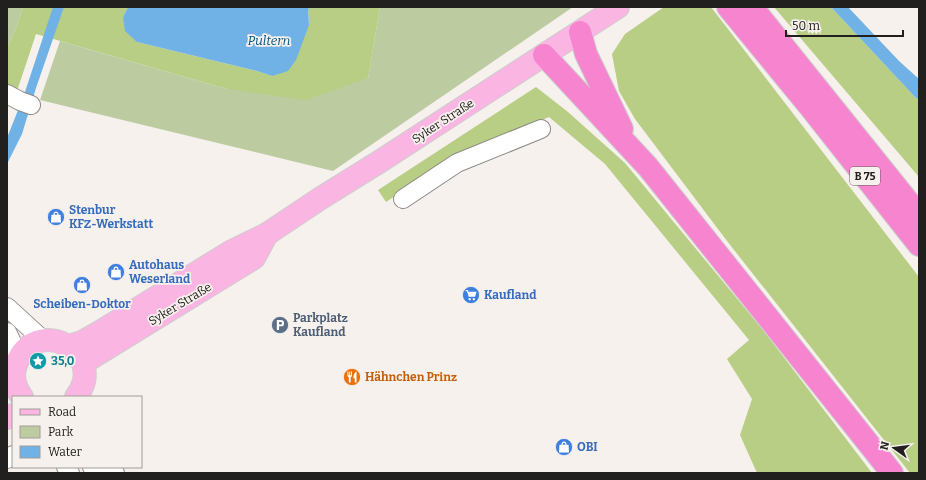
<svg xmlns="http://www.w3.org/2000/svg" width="926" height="480" font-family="Bitter,serif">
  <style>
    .green { fill: #bdcba0 }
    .forest { fill: #b7ce84 }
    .water { fill: #70b2e5 }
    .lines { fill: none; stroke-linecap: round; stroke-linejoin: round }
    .minor-casing { stroke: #8e8986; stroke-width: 20 }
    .major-casing { stroke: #cecece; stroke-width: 24 }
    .highway-casing { stroke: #cecece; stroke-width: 24 }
    .minor { stroke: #fff; stroke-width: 18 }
    .major { stroke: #fab5e2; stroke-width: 22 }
    .highway { stroke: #f684cf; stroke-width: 22 }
    .labels { text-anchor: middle; stroke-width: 3.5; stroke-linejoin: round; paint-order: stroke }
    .shield { fill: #f6f1ed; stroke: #625f5c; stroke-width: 1 }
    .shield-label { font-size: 11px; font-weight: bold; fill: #22201e }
    .street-label { font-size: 12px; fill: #22201e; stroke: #f6f1ed }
    .shop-label { font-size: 12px; font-weight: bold; fill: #366cbe; stroke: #f6f1ed; text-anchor: start }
    .service-label { font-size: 12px; font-weight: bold; fill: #4e5e75; stroke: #f6f1ed; text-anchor: start }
    .culture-label { font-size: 12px; font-weight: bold; fill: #0d838f; stroke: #f6f1ed; text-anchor: start }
    .food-label { font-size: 12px; font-weight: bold; fill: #c56008; stroke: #f6f1ed; text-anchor: start }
    .water-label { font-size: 13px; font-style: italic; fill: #035685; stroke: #f6f1ed }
  </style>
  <rect width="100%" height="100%" fill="#f6f1ed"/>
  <g class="green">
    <polygon points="7,7 23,7 16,28 7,48"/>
    <polygon points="380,7 573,7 333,171 40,100 60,41 227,89 368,78"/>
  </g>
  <g class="forest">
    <polygon points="23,7 128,7 123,17 137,42 257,71 272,76 309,25 308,9 315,7 380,7 368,78 306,100 227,89 36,34 15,97 7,92 7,48 16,28"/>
    <polygon points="664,7 711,7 919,277 919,473 910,473 727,241 635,119 619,91 612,54 625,34"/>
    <polygon points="774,7 831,7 914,96 919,100 919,177"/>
    <polygon points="536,87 568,112 625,163 763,330 872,473 757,473 740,435 752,399 727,359 749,340 605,164 549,117 454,157 386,202 378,190"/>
  </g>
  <g class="water">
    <polygon points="53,7 64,7 36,88 22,134 7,164 7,138 24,95"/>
    <polygon points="128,7 315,7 308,9 309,25 296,60 288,71 272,76 257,71 137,42 125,31 123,17"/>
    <polygon points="831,7 848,7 899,61 919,79 919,100 914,96"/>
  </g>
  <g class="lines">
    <defs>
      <g id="minor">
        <polyline points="7,94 20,101 31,105"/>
        <polyline points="403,199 457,163 541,129"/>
        <polyline points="7,307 43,340"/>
        <polyline points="7,332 19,357"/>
        <polyline points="7,459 13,455"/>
        <polyline points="66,467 70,473"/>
        <polyline points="92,467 96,473"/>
        <polyline points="111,467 115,473"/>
      </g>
      <g id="major">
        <polyline points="69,346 82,342 98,333 232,251 267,234 321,198 379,162 618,7"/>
        <polyline points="83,363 254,258 267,234"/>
        <path d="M22 397C15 388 12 376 16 365 35 312 110 354 76 397"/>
        <polyline points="7,418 13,415"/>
      </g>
      <g id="highway">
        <polyline points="728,7 810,107 919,245"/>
        <polyline points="752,7 919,215"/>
        <polyline points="580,32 586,54 622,129"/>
        <polyline points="544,55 648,167 892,473"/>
      </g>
    </defs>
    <use href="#minor" class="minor-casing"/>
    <use href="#major" class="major-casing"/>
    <use href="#highway" class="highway-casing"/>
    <use href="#minor" class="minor"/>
    <use href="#major" class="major"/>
    <use href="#highway" class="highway"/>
  </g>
  <defs>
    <symbol id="shop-disc" viewBox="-11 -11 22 22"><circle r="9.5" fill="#3f7fe0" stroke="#f6f1ed"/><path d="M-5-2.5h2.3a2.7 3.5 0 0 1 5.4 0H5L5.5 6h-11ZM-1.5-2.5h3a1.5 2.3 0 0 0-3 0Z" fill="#fff"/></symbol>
    <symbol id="supermarket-disc" viewBox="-11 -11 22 22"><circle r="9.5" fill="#3f7fe0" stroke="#f6f1ed"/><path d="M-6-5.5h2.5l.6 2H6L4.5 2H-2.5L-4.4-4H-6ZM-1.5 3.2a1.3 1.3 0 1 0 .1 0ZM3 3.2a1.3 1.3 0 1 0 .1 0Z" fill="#fff"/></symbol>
    <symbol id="parking-disc" viewBox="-11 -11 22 22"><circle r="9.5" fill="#5c6f8a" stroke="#f6f1ed"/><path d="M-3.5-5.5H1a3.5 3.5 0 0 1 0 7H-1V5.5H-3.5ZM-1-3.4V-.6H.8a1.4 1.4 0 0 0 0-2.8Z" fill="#fff"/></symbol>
    <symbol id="sight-disc" viewBox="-11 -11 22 22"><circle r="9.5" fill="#0f9aa8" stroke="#f6f1ed"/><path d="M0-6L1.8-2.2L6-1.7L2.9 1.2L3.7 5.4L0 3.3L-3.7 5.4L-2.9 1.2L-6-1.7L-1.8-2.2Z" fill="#fff"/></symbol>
    <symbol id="restaurant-disc" viewBox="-11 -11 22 22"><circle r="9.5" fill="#e8710a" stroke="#f6f1ed"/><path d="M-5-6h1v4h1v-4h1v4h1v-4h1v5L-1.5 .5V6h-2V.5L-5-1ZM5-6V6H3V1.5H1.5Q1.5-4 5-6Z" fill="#fff"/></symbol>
  </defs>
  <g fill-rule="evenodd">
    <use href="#shop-disc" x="46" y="207" width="20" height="20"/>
    <use href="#shop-disc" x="106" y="262" width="20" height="20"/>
    <use href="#shop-disc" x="72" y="275" width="20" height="20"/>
    <use href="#supermarket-disc" x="461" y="285" width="20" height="20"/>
    <use href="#parking-disc" x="270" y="315" width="20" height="20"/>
    <use href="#sight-disc" x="28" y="351" width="20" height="20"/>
    <use href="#restaurant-disc" x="342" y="367" width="20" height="20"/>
    <use href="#shop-disc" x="554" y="437" width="20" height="20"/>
  </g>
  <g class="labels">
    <rect class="shield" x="850" y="167" width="30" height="18" rx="3"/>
    <g class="shield-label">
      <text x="865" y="180">B 75</text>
    </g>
    <g class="street-label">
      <text transform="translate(443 121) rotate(-33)" y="4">Syker Straße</text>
      <text transform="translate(180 304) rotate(-31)" y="4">Syker Straße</text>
    </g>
    <g class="shop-label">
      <text x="69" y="214">Stenbur<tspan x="69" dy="14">KFZ-Werkstatt</tspan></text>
      <text x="129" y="269">Autohaus<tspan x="129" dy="14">Weserland</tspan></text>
      <text x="484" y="299">Kaufland</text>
      <text x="82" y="308" text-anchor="middle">Scheiben-Doktor</text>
      <text x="577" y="451">OBI</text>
    </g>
    <g class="service-label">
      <text x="293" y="322">Parkplatz<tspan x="293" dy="14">Kaufland</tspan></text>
    </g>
    <g class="culture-label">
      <text x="51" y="365">35,0</text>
    </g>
    <g class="food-label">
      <text x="365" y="381">Hähnchen Prinz</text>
    </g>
    <g class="water-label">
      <text x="269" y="45">Pultern</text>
    </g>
  </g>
  <rect width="926" height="480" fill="none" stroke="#22201e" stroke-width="16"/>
  <rect x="12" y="396" width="130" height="72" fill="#f6f1ed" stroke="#a19d9a"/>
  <rect x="20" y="409" width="20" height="6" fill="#fab5e2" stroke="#a19d9a"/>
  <text x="48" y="416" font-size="12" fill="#22201e">Road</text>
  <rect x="20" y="426" width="20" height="12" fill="#bdcba0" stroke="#a19d9a"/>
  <text x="48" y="436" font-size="12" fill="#22201e">Park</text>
  <rect x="20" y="446" width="20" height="12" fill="#70b2e5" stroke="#a19d9a"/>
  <text x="48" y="456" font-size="12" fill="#22201e">Water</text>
  <g transform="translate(894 448) rotate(284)" stroke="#f6f1ed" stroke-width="3" paint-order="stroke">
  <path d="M0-3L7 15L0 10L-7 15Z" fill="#22201e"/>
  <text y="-6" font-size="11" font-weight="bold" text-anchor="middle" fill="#22201e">N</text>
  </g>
  <path d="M786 30v6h117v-6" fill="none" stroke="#22201e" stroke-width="2"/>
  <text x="792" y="30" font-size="12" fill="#22201e" stroke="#f6f1ed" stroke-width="3" paint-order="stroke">50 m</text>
</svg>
